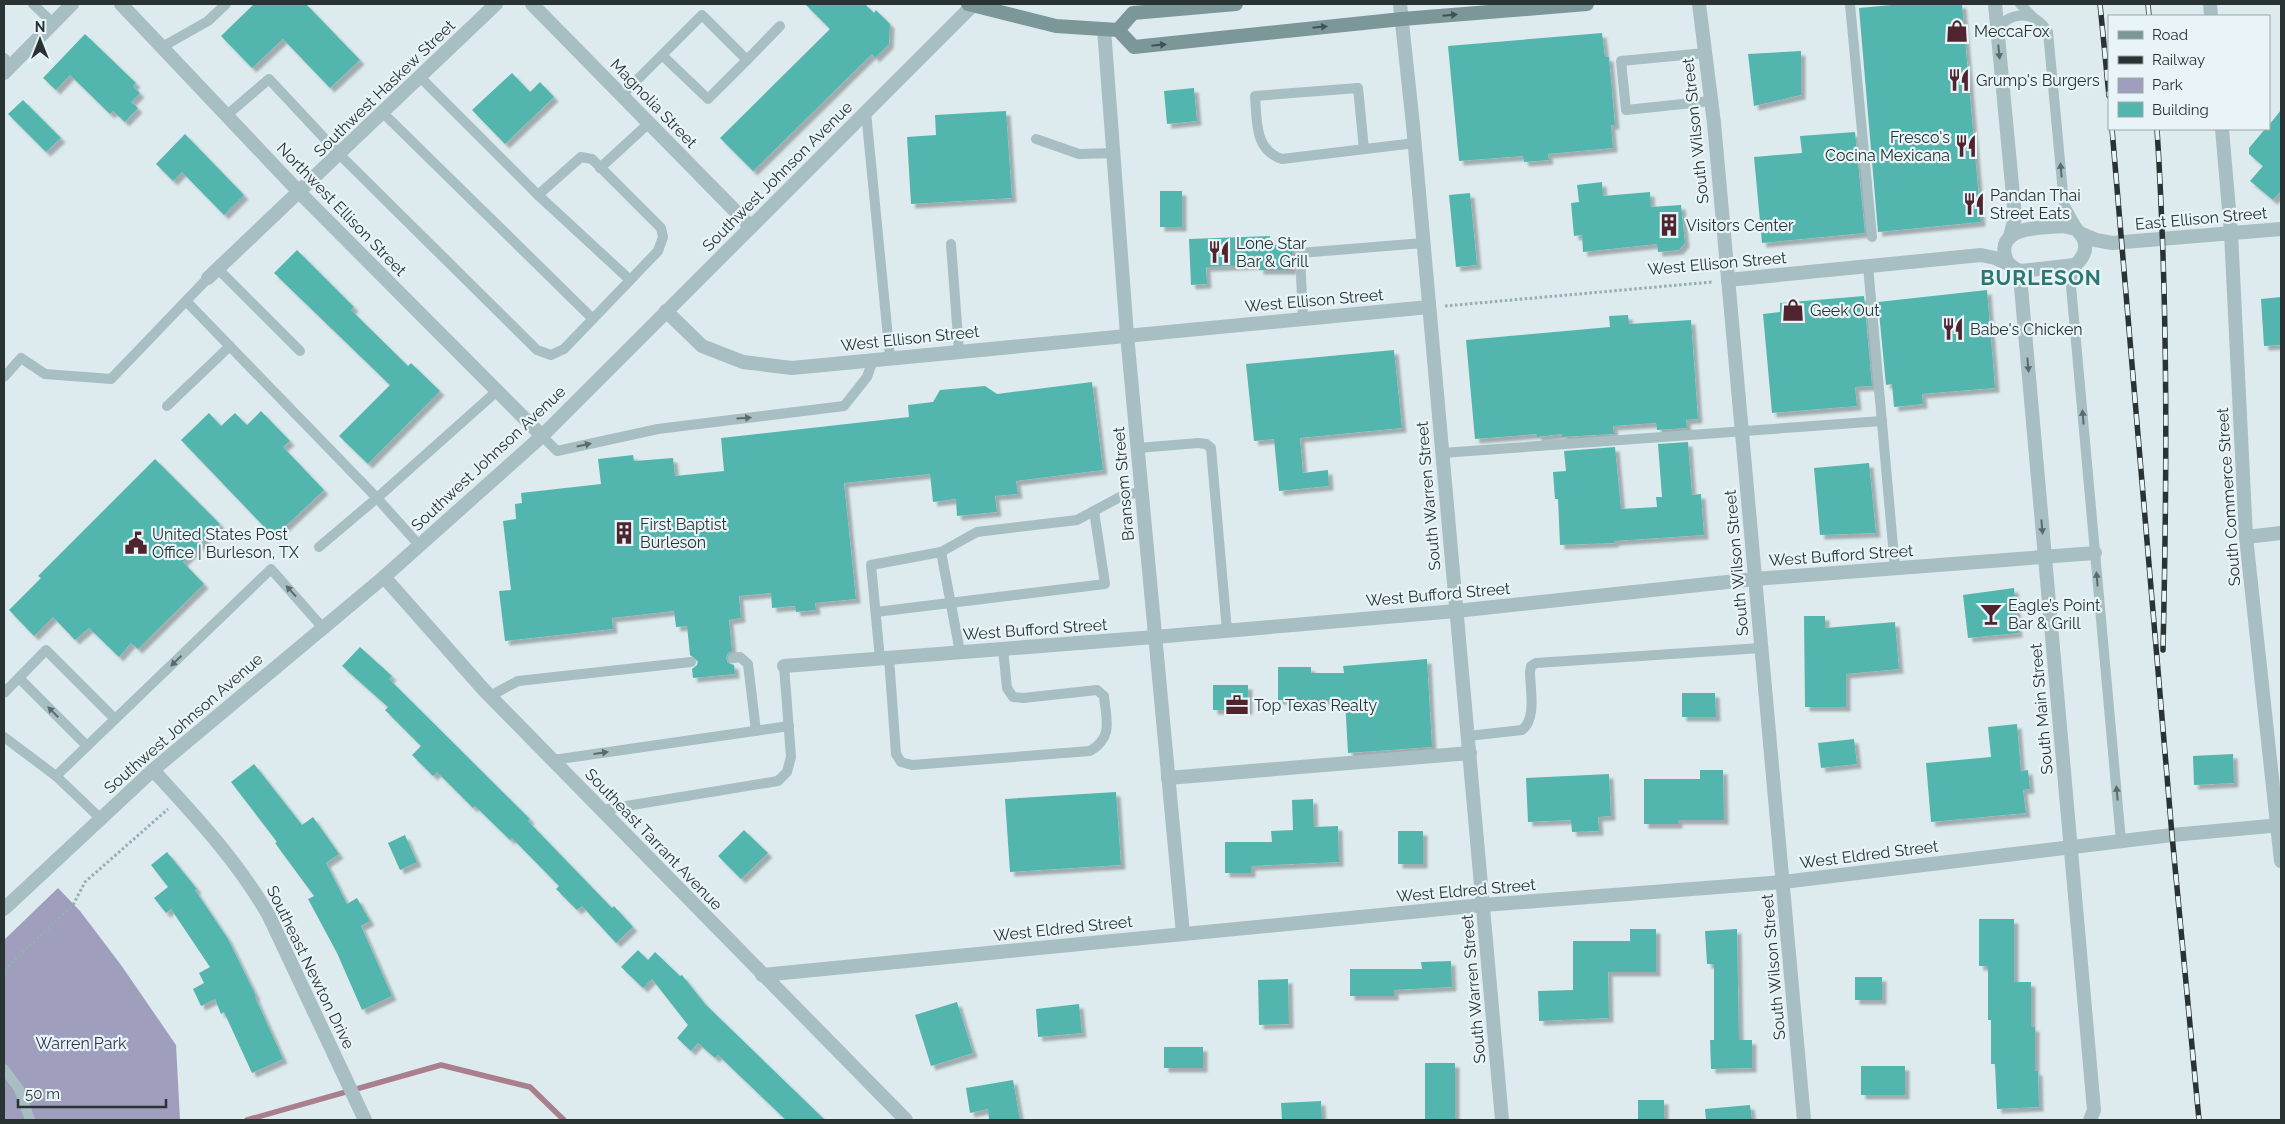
<svg xmlns="http://www.w3.org/2000/svg" width="2285" height="1124" font-family="Raleway,sans-serif">
  <style>
    .green { fill: #9f9ebc }
    .lines { fill: none; stroke-linecap: round; stroke-linejoin: round }
    .stream { stroke: #a87f8b; stroke-width: 5.5 }
    .building { fill: #53b6ae; filter: url(#shadow) }
    .path { stroke: #94aeb1; stroke-width: 3; stroke-dasharray: 2.5 2.5; stroke-linecap: butt }
    .service { stroke: #a7bec2; stroke-width: 10 }
    .minor { stroke: #a7bec2; stroke-width: 14 }
    .tertiary { stroke: #a7bec2; stroke-width: 14 }
    .secondary { stroke: #7c9798; stroke-width: 14 }
    .rail-casing { stroke: #293333; stroke-width: 5.5 }
    .rail { stroke: #e8f4f7; stroke-width: 4; stroke-dasharray: 11; stroke-linecap: butt }
    .oneway { fill: #425151 }
    .oneway2 { fill: #5b6b6c }
    .labels { text-anchor: middle; stroke-width: 4.5; stroke-linejoin: round; paint-order: stroke }
    .poi-label { font-size: 16px; fill: #293333; stroke: #e8f4f7; text-anchor: start }
    .street-label { font-size: 16px; fill: #293333; stroke: #e8f4f7 }
    .park-label { font-size: 16px; fill: #31304e; stroke: #e8f4f7 }
    .district-label { font-size: 21px; font-weight: bold; letter-spacing: 1px; fill: #2c7871; stroke: #e8f4f7 }
  </style>
  <defs>
    <filter id="shadow"><feDropShadow dx="4.5" dy="4.5" stdDeviation="1" flood-color="#0004"/></filter>
  </defs>
  <rect width="100%" height="100%" fill="#ddebee"/>
  <polygon class="green" points="58,888 80,911 121,965 176,1045 180,1120 4,1120 4,940"/>
  <g class="lines">
    <polyline class="stream" points="247,1120 441,1065 530,1087 564,1120"/>
  </g>
  <g class="building">
    <polygon points="254,4 306,4 360,60 330,88 283,39 252,68 221,36"/>
    <polygon points="805,4 865,4 874,13 876,10 890,24 889,44 875,58 872,54 753,171 720,138 830,29"/>
    <polygon points="1902,4 1962,4 1981,222 1878,232 1859,8"/>
    <polygon points="1602,33 1605,57 1609,57 1615,125 1611,125 1613,148 1548,154 1549,160 1524,162 1523,156 1459,161 1448,46"/>
    <polygon points="85,34 136,83 133,86 140,93 131,102 138,108 125,122 113,111 110,114 70,75 56,90 43,78"/>
    <polygon points="1801,51 1801,95 1754,106 1748,54"/>
    <polygon points="512,73 530,92 540,82 554,97 505,144 472,110"/>
    <polygon points="1194,88 1197,121 1167,124 1164,91"/>
    <polygon points="23,100 61,138 46,152 8,114"/>
    <polygon points="2281,110 2281,191 2273,200 2250,181 2263,166 2249,154 2249,148 2265,129 2269,129 2269,125"/>
    <polygon points="1006,111 1012,198 911,204 907,137 936,135 935,115"/>
    <polygon points="1855,132 1865,233 1762,243 1754,157 1802,153 1800,136"/>
    <polygon points="185,134 244,195 224,215 182,172 173,181 156,164"/>
    <polygon points="1602,182 1603,196 1650,192 1651,207 1681,205 1685,243 1679,250 1658,252 1657,244 1583,252 1582,235 1574,236 1571,203 1579,202 1577,185"/>
    <rect x="1160" y="191" width="22" height="36"/>
    <polygon points="1470,193 1477,265 1456,267 1449,195"/>
    <polygon points="1270,236 1270,245 1292,245 1292,270 1259,270 1259,265 1206,267 1207,284 1191,285 1189,239"/>
    <polygon points="297,250 354,307 351,310 408,366 411,363 440,391 368,464 339,436 390,385 274,273"/>
    <polygon points="1987,290 1995,388 1922,394 1923,404 1894,407 1892,384 1886,385 1878,302"/>
    <polygon points="1864,296 1872,386 1855,387 1857,406 1772,413 1763,314 1780,312 1780,303"/>
    <polygon points="2281,297 2281,345 2264,346 2261,299"/>
    <polygon points="1628,315 1629,324 1691,320 1698,419 1686,420 1687,428 1657,430 1656,423 1613,426 1614,434 1562,437 1562,434 1537,437 1537,434 1475,439 1466,340 1610,327 1609,316"/>
    <polygon points="1394,350 1402,428 1300,438 1303,473 1328,470 1329,486 1279,491 1274,439 1254,441 1246,364"/>
    <polygon points="1092,382 1103,470 1016,481 1018,494 995,496 997,512 957,516 956,499 933,502 930,474 844,483 856,599 815,603 816,610 796,612 795,606 772,608 771,593 739,596 741,618 729,620 732,651 728,653 726,658 728,663 734,665 735,674 693,678 692,669 697,665 698,661 690,655 687,626 676,627 674,611 612,618 613,629 505,641 499,591 511,590 503,521 516,519 515,504 522,503 521,493 601,484 598,459 633,455 634,461 673,458 675,476 724,471 721,438 909,417 908,405 933,402 940,390 985,386 997,394"/>
    <polygon points="261,411 290,441 283,447 324,490 274,537 181,440 209,413 221,426 235,413 247,425"/>
    <polygon points="1688,442 1692,495 1701,494 1704,535 1614,541 1615,543 1560,545 1558,499 1555,499 1553,472 1566,471 1564,451 1615,447 1621,509 1657,507 1656,497 1662,497 1658,444"/>
    <polygon points="155,459 220,524 183,562 204,584 138,649 131,643 119,657 89,628 75,640 53,617 34,636 9,610 41,578 38,576"/>
    <polygon points="1869,463 1876,533 1820,535 1814,468"/>
    <polygon points="2014,588 2018,633 1968,638 1963,595"/>
    <polygon points="1804,616 1825,616 1825,628 1895,622 1899,669 1846,674 1846,707 1805,707"/>
    <polygon points="360,647 392,676 389,679 530,819 528,821 612,908 614,906 633,927 616,943 582,906 577,910 556,889 559,886 512,838 510,840 475,806 473,808 437,772 433,776 412,755 421,746 385,710 388,707 342,666"/>
    <polygon points="1427,659 1432,747 1348,753 1345,700 1278,700 1278,667 1311,667 1311,673 1344,673 1343,666"/>
    <rect x="1213" y="685" width="35" height="25"/>
    <polygon points="1682,693 1715,693 1716,717 1682,717"/>
    <polygon points="2017,724 2021,771 2028,770 2030,789 2023,790 2026,813 1931,822 1926,763 1991,757 1988,727"/>
    <polygon points="1854,739 1857,764 1821,768 1818,743"/>
    <polygon points="2233,754 2234,783 2194,785 2193,756"/>
    <polygon points="254,764 302,825 313,817 339,854 326,863 347,904 357,898 370,921 361,926 392,996 362,1010 337,953 308,899 314,896 275,843 277,842 231,782"/>
    <polygon points="1700,770 1723,770 1724,820 1678,820 1678,824 1644,824 1644,779 1700,779"/>
    <polygon points="1609,774 1611,816 1598,817 1599,831 1572,832 1571,820 1528,822 1526,778"/>
    <polygon points="1116,792 1121,865 1010,872 1005,799"/>
    <polygon points="1313,799 1314,827 1338,826 1339,862 1251,866 1251,873 1225,873 1225,842 1272,842 1271,831 1293,830 1292,800"/>
    <polygon points="744,830 768,853 741,879 718,856"/>
    <rect x="1398" y="831" width="25" height="33"/>
    <polygon points="405,835 417,862 400,870 388,843"/>
    <polygon points="167,852 197,889 195,890 228,939 256,996 255,997 283,1059 252,1073 224,1012 221,1014 215,999 201,1006 193,989 204,983 199,973 210,967 171,909 166,913 154,898 168,887 151,865"/>
    <polygon points="1979,919 2014,919 2014,982 2031,982 2031,1027 2035,1027 2035,1071 2038,1071 2039,1107 1997,1109 1995,1064 1991,1064 1991,1020 1988,1020 1988,966 1979,966"/>
    <polygon points="1630,929 1656,929 1656,972 1608,972 1609,1018 1539,1021 1538,991 1573,990 1573,941 1630,941"/>
    <polygon points="1737,929 1739,1040 1752,1040 1752,1068 1711,1069 1710,1040 1714,1040 1714,964 1707,964 1705,931"/>
    <polygon points="638,950 648,960 655,952 680,976 682,975 705,1004 825,1120 786,1120 718,1055 715,1058 698,1043 691,1051 677,1038 688,1025 652,979 643,988 621,967"/>
    <polygon points="1451,961 1452,987 1394,990 1394,996 1350,996 1350,969 1422,969 1421,962"/>
    <rect x="1855" y="977" width="27" height="23"/>
    <polygon points="1288,979 1289,1024 1259,1025 1258,980"/>
    <polygon points="957,1002 973,1053 931,1066 915,1015"/>
    <polygon points="1079,1004 1082,1033 1038,1037 1036,1009"/>
    <rect x="1164" y="1047" width="39" height="21"/>
    <rect x="1425" y="1063" width="30" height="57"/>
    <rect x="1861" y="1066" width="44" height="29"/>
    <polygon points="1013,1080 1020,1120 989,1120 988,1109 970,1113 966,1088"/>
    <rect x="1638" y="1100" width="26" height="20"/>
    <polygon points="1321,1101 1322,1120 1282,1120 1281,1103"/>
    <polygon points="1750,1105 1752,1120 1706,1120 1705,1109"/>
  </g>
  <g class="lines">
    <g class="path">
      <polyline points="1445,306 1712,282"/>
      <polyline points="4,970 73,905 85,882 168,809"/>
    </g>
    <g class="service">
      <polyline points="33,4 53,23"/>
      <polyline points="1850,4 1872,237"/>
      <polyline points="2020,4 2033,17"/>
      <path d="M1997 29C2012 10 2035 11 2048 32L2064 204 2079 231"/>
      <polyline points="162,47 208,21 226,4"/>
      <polyline points="1705,53 1621,61 1626,110 1711,101"/>
      <polyline points="4,58 11,65"/>
      <polyline points="747,60 780,26"/>
      <polyline points="622,95 702,15 747,60 708,99 662,55"/>
      <polyline points="866,112 890,358"/>
      <polyline points="383,113 593,319"/>
      <polyline points="227,115 269,79 340,155 537,350 551,355 564,349 658,251 663,237 661,228 592,159 581,157 538,195 420,77"/>
      <polyline points="1036,139 1079,154 1115,153"/>
      <path d="M1364 149 1358 88 1255 96C1257 120 1254 150 1282 159L1415 143"/>
      <polyline points="600,168 649,123"/>
      <polyline points="538,195 630,280"/>
      <polyline points="951,244 959,351"/>
      <polyline points="2079,262 2072,277 2071,286 2121,841"/>
      <polyline points="1868,266 1895,568"/>
      <polyline points="218,269 300,351"/>
      <polyline points="186,301 377,498 319,547"/>
      <polyline points="1303,319 1300,253 1423,243"/>
      <polyline points="4,377 21,358 45,374 111,379 208,278"/>
      <polyline points="167,406 230,346"/>
      <polyline points="542,436 557,451 658,429 844,406 867,377 873,360"/>
      <polyline points="1138,448 1198,443 1206,444 1211,448 1227,631"/>
      <polyline points="1442,453 1882,421"/>
      <polyline points="419,545 377,498 497,391"/>
      <polyline points="941,552 960,652"/>
      <polyline points="876,612 1105,584 1094,511"/>
      <polyline points="733,658 740,657 748,664 756,731"/>
      <path d="M889 658 896 754 901 762 912 765 1090 751C1114 737 1106 719 1104 696L1097 690 1023 698 1013 697 1007 688 1003 649"/>
      <polyline points="880,659 871,565 941,552 977,532 1077,520 1120,497 1142,491"/>
      <polyline points="19,678 87,746"/>
      <polyline points="4,693 46,650 115,719"/>
      <polyline points="490,696 518,681 691,662"/>
      <path d="M1468 736 1522 730C1537 719 1530 689 1530 672L1531 666 1536 663 1761 648"/>
      <polyline points="4,737 56,776 100,818"/>
      <polyline points="553,760 789,726"/>
      <polyline points="56,776 271,569 323,628"/>
      <polyline points="602,810 778,781 787,772 791,757 784,666"/>
      <polyline points="4,1069 19,1089 30,1120"/>
    </g>
    <g class="minor">
      <polyline points="121,4 300,193 542,436"/>
      <polyline points="532,4 751,227"/>
      <polyline points="1400,4 1413,125 1502,1120"/>
      <polyline points="1699,4 1714,123 1804,1120"/>
      <polyline points="1995,4 2015,217 2010,237"/>
      <polyline points="2210,4 2211,16"/>
      <polyline points="1104,29 1127,335 1183,934"/>
      <polyline points="4,73 72,4"/>
      <polyline points="2222,129 2231,233 2246,537 2281,861"/>
      <path d="M2062 226 2076 229C2089 241 2088 254 2075 265L2021 271C2014 269 2007 264 2005 256 1998 225 2044 228 2062 226Z"/>
      <polyline points="2082,234 2096,240 2112,243 2281,229"/>
      <polyline points="2012,267 2021,287 2094,1110 2090,1120"/>
      <polyline points="208,278 496,4"/>
      <polyline points="1728,280 1981,255 1995,258 2010,265"/>
      <polyline points="666,311 702,346 743,362 792,368 1429,307"/>
      <polyline points="2246,537 2281,533"/>
      <polyline points="384,577 484,690 906,1120"/>
      <polyline points="784,666 1155,637 1456,611 1755,579 2095,553"/>
      <path d="M153 770C196 817 237 860 269 916L365 1120"/>
      <polyline points="1168,778 1470,753"/>
      <polyline points="762,975 1483,905 1783,882 2172,835 2281,825"/>
    </g>
    <polyline class="tertiary" points="4,909 153,770 384,577 542,436 972,6"/>
    <g class="secondary">
      <polyline points="968,4 1056,26 1118,30 1134,47 1402,19 1587,4"/>
      <polyline points="1118,30 1133,13 1236,4"/>
    </g>
    <defs>
      <g id="rail">
        <polyline points="2100,4 2109,96"/>
        <polyline points="2148,4 2149,16"/>
        <polyline points="2112,129 2172,835 2199,1120"/>
        <path d="M2157 129C2168 302 2167 476 2163 650"/>
      </g>
    </defs>
    <use href="#rail" class="rail-casing"/>
    <use href="#rail" class="rail"/>
  </g>
  <defs><path id="oneway-solid" d="M-6-.8H1V-3.2L6.5 0L1 3.2V.8H-6Z" transform="scale(1.25)"/></defs>
  <g class="oneway">
    <use href="#oneway-solid" transform="translate(1450 15) rotate(-5)"/>
    <use href="#oneway-solid" transform="translate(1320 27) rotate(-6)"/>
    <use href="#oneway-solid" transform="translate(1159 45) rotate(-6)"/>
  </g>
  <g class="oneway2">
    <use href="#oneway-solid" transform="translate(1999 52) rotate(84)"/>
    <use href="#oneway-solid" transform="translate(2061 170) rotate(-95)"/>
    <use href="#oneway-solid" transform="translate(2028 365) rotate(85)"/>
    <use href="#oneway-solid" transform="translate(2083 417) rotate(-95)"/>
    <use href="#oneway-solid" transform="translate(744 418) rotate(-4)"/>
    <use href="#oneway-solid" transform="translate(584 445) rotate(-12)"/>
    <use href="#oneway-solid" transform="translate(2042 527) rotate(85)"/>
    <use href="#oneway-solid" transform="translate(2097 579) rotate(-95)"/>
    <use href="#oneway-solid" transform="translate(291 591) rotate(-132)"/>
    <use href="#oneway-solid" transform="translate(176 661) rotate(136)"/>
    <use href="#oneway-solid" transform="translate(53 712) rotate(-135)"/>
    <use href="#oneway-solid" transform="translate(601 753) rotate(-8)"/>
    <use href="#oneway-solid" transform="translate(2117 793) rotate(-95)"/>
  </g>
  <defs>
    <symbol id="shop-bare" viewBox="-9 -9 18 18"><path d="M-5-2.5h2.3a2.7 3.5 0 0 1 5.4 0H5L5.5 6h-11ZM-1.5-2.5h3a1.5 2.3 0 0 0-3 0Z" fill="#50242f" stroke="#e8f4f7" stroke-width="2.5" paint-order="stroke"/></symbol>
    <symbol id="restaurant-bare" viewBox="-9 -9 18 18"><path d="M-5-6h1v4h1v-4h1v4h1v-4h1v5L-1.5 .5V6h-2V.5L-5-1ZM5-6V6H3V1.5H1.5Q1.5-4 5-6Z" fill="#50242f" stroke="#e8f4f7" stroke-width="2.5" paint-order="stroke"/></symbol>
    <symbol id="building-bare" viewBox="-9 -9 18 18"><path d="M-4-6H4V6H1V3H-1V6H-4ZM-2.5-4.3h1.7v1.8h-1.7ZM.8-4.3h1.7v1.8H.8ZM-2.5-1h1.7V.8h-1.7ZM.8-1h1.7V.8H.8Z" fill="#50242f" stroke="#e8f4f7" stroke-width="2.5" paint-order="stroke"/></symbol>
    <symbol id="civic-bare" viewBox="-9 -9 18 18"><path d="M-.6-6.5H3V-4.5H.6V-3L4-1V1h2V6H-6V1h2V-1L-.6-3ZM-1.2 2.5V6h2.4V2.5Z" fill="#50242f" stroke="#e8f4f7" stroke-width="2.5" paint-order="stroke"/></symbol>
    <symbol id="bar-bare" viewBox="-9 -9 18 18"><path d="M-6-5H6L.8 .8V4.5H3.5V6h-7V4.5H-.8V.8Z" fill="#50242f" stroke="#e8f4f7" stroke-width="2.5" paint-order="stroke"/></symbol>
    <symbol id="office-bare" viewBox="-9 -9 18 18"><path d="M-6-3h4V-5.5h4V-3h4V5H-6ZM-1-4.5V-3h2v-1.5ZM-6 0V1H6V0Z" fill="#50242f" stroke="#e8f4f7" stroke-width="2.5" paint-order="stroke"/></symbol>
  </defs>
  <g fill-rule="evenodd">
    <use href="#shop-bare" x="1941" y="15" width="32" height="32"/>
    <use href="#restaurant-bare" x="1943" y="64" width="32" height="32"/>
    <use href="#restaurant-bare" x="1950" y="130" width="32" height="32"/>
    <use href="#restaurant-bare" x="1958" y="188" width="32" height="32"/>
    <use href="#building-bare" x="1653" y="209" width="32" height="32"/>
    <use href="#restaurant-bare" x="1203" y="236" width="32" height="32"/>
    <use href="#shop-bare" x="1777" y="294" width="32" height="32"/>
    <use href="#restaurant-bare" x="1937" y="313" width="32" height="32"/>
    <use href="#building-bare" x="608" y="517" width="32" height="32"/>
    <use href="#civic-bare" x="120" y="527" width="32" height="32"/>
    <use href="#bar-bare" x="1975" y="598" width="32" height="32"/>
    <use href="#office-bare" x="1221" y="689" width="32" height="32"/>
  </g>
  <g class="labels">
    <g class="poi-label">
      <text x="1974" y="37">MeccaFox</text>
      <text x="1976" y="86">Grump's Burgers</text>
      <text x="1950" y="143" text-anchor="end">Fresco's<tspan x="1950" dy="18">Cocina Mexicana</tspan></text>
      <text x="1990" y="201">Pandan Thai<tspan x="1990" dy="18">Street Eats</tspan></text>
      <text x="1686" y="231">Visitors Center</text>
      <text x="1236" y="249">Lone Star<tspan x="1236" dy="18">Bar &amp; Grill</tspan></text>
      <text x="1810" y="316">Geek Out</text>
      <text x="1970" y="335">Babe's Chicken</text>
      <text x="640" y="530">First Baptist<tspan x="640" dy="18">Burleson</tspan></text>
      <text x="152" y="540">United States Post<tspan x="152" dy="18">Office | Burleson, TX</tspan></text>
      <text x="2008" y="611">Eagle’s Point<tspan x="2008" dy="18">Bar &amp; Grill</tspan></text>
      <text x="1254" y="711">Top Texas Realty</text>
    </g>
    <g class="street-label">
      <text transform="translate(384 88) rotate(-44)" y="6">Southwest Haskew Street</text>
      <text transform="translate(654 103) rotate(46)" y="6">Magnolia Street</text>
      <text transform="translate(1695 131) rotate(-96)" y="6">South Wilson Street</text>
      <text transform="translate(777 176) rotate(-45)" y="6">Southwest Johnson Avenue</text>
      <text transform="translate(342 209) rotate(46)" y="6">Northwest Ellison Street</text>
      <text transform="translate(2201 218) rotate(-5)" y="6">East Ellison Street</text>
      <text transform="translate(1717 263) rotate(-5)" y="6">West Ellison Street</text>
      <text transform="translate(1314 300) rotate(-5)" y="6">West Ellison Street</text>
      <text transform="translate(910 338) rotate(-6)" y="6">West Ellison Street</text>
      <text transform="translate(488 458) rotate(-43)" y="6">Southwest Johnson Avenue</text>
      <text transform="translate(1123 484) rotate(-95)" y="6">Bransom Street</text>
      <text transform="translate(1428 496) rotate(-95)" y="6">South Warren Street</text>
      <text transform="translate(2228 497) rotate(-94)" y="6">South Commerce Street</text>
      <text transform="translate(1841 555) rotate(-4)" y="6">West Bufford Street</text>
      <text transform="translate(1736 563) rotate(-95)" y="6">South Wilson Street</text>
      <text transform="translate(1438 594) rotate(-5)" y="6">West Bufford Street</text>
      <text transform="translate(1035 629) rotate(-4)" y="6">West Bufford Street</text>
      <text transform="translate(2041 709) rotate(-95)" y="6">South Main Street</text>
      <text transform="translate(183 723) rotate(-41)" y="6">Southwest Johnson Avenue</text>
      <text transform="translate(654 839) rotate(46)" y="6">Southeast Tarrant Avenue</text>
      <text transform="translate(1869 854) rotate(-7)" y="6">West Eldred Street</text>
      <text transform="translate(1466 890) rotate(-5)" y="6">West Eldred Street</text>
      <text transform="translate(1063 928) rotate(-6)" y="6">West Eldred Street</text>
      <text transform="translate(311 967) rotate(64)" y="6">Southeast Newton Drive</text>
      <text transform="translate(1773 967) rotate(-95)" y="6">South Wilson Street</text>
      <text transform="translate(1473 989) rotate(-95)" y="6">South Warren Street</text>
    </g>
    <g class="park-label">
      <text x="81" y="1049">Warren Park</text>
    </g>
    <g class="district-label">
      <text x="2041" y="285">BURLESON</text>
    </g>
  </g>
  <rect width="2285" height="1124" fill="none" stroke="#293333" stroke-width="10"/>
  <rect x="2108" y="15" width="162" height="115" fill="#e8f4f7" stroke="#9ca7a9"/>
  <rect x="2118" y="31" width="25" height="8" fill="#7c9798" stroke="#9ca7a9"/>
  <text x="2152" y="40" font-size="15" fill="#293333">Road</text>
  <rect x="2118" y="56" width="25" height="8" fill="#293333" stroke="#9ca7a9"/>
  <text x="2152" y="65" font-size="15" fill="#293333">Railway</text>
  <rect x="2118" y="78" width="25" height="15" fill="#9f9ebc" stroke="#9ca7a9"/>
  <text x="2152" y="90" font-size="15" fill="#293333">Park</text>
  <rect x="2118" y="102" width="25" height="15" fill="#53b6ae" stroke="#9ca7a9"/>
  <text x="2152" y="115" font-size="15" fill="#293333">Building</text>
  <g transform="translate(40 40)" stroke="#e8f4f7" stroke-width="4" paint-order="stroke">
  <path d="M0-4L9 19L0 12L-9 19Z" fill="#293333"/>
  <text y="-8" font-size="14" font-weight="bold" text-anchor="middle" fill="#293333">N</text>
  </g>
  <path d="M18 1099v8h148v-8" fill="none" stroke="#293333" stroke-width="2.5"/>
  <text x="25" y="1099" font-size="15" fill="#293333" stroke="#e8f4f7" stroke-width="4" paint-order="stroke">50 m</text>
</svg>
